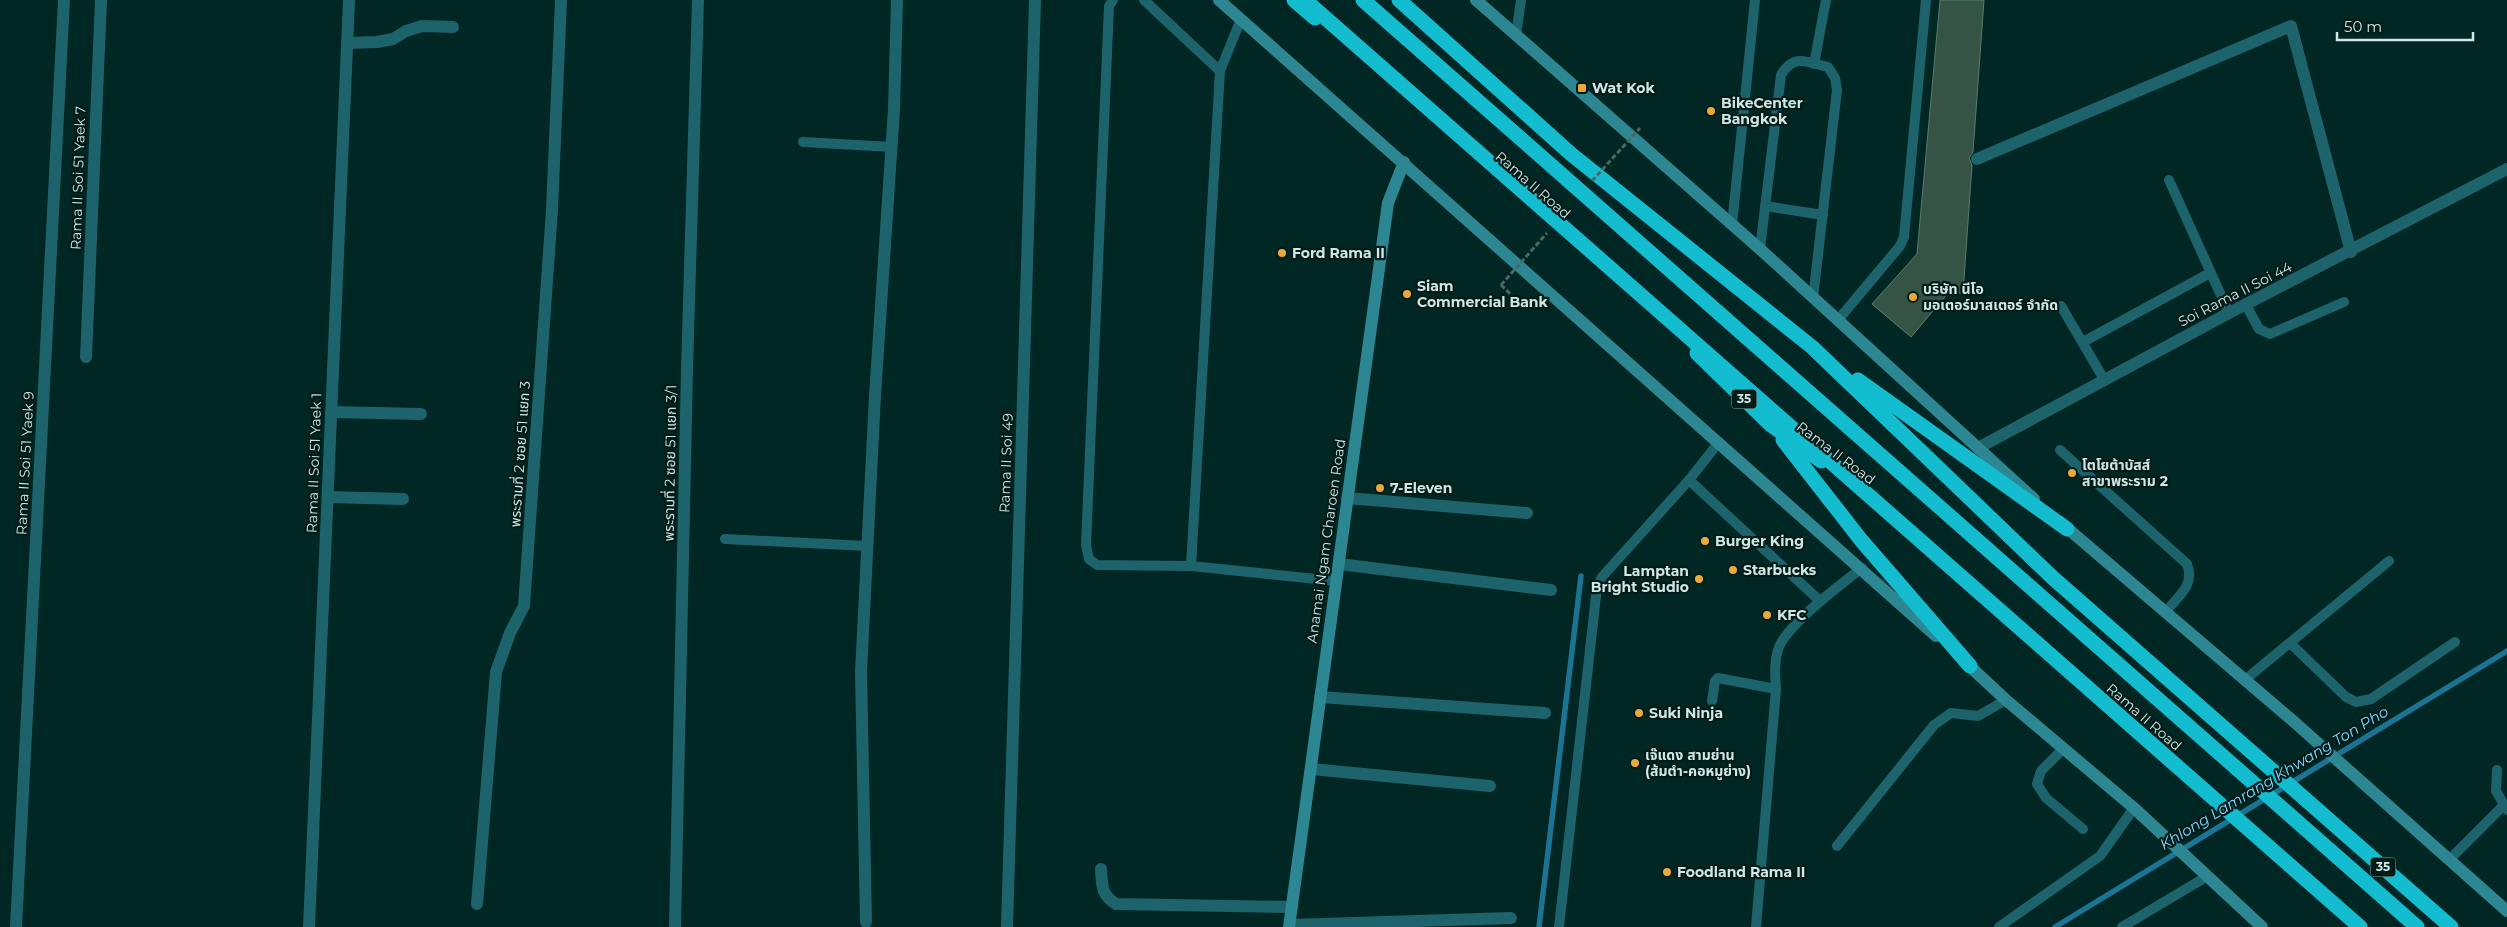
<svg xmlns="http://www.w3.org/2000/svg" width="2507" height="927" font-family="Montserrat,'Noto Sans Thai',sans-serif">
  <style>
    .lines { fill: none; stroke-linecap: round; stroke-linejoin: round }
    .stream { stroke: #1c7495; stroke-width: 5.5 }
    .building { fill: #355445; stroke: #5b7c6c }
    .path { stroke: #496966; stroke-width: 3; stroke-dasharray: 5 2.5; stroke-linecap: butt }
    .lane { stroke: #1c636c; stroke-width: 10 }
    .street { stroke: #1c636c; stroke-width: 12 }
    .secondary { stroke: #2d8792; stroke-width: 12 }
    .highway { stroke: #13bdcf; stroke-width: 15 }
    .path-bridge { stroke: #496966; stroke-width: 3; stroke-dasharray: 5 2.5; stroke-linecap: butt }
    .highway-bridge { stroke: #13bdcf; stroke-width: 15 }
    .poi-dot { fill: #eca93a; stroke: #001c19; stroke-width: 2 }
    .labels { text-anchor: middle; stroke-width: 4.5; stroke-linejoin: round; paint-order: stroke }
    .shield { fill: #001c19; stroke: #93aaa7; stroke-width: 1 }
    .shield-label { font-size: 12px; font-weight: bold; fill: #d2e7e4 }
    .poi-label { font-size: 14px; font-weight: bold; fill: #d2e7e4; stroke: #001c19; text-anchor: start }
    .street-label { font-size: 14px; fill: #d2e7e4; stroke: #001c19 }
    .water-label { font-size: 15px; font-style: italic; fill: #81d7fd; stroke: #001c19 }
  </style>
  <rect width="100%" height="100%" fill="#002723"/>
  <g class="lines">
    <g class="stream">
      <polyline points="1539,927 1581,576"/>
      <polyline points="2055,927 2507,651"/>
    </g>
  </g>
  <polygon class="building" points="1940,0 1984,0 1973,152 1969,158 1972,165 1963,293 1948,293 1911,337 1872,304 1917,254"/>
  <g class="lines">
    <polyline class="path" points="1501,285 1518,301"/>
    <g class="lane">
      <polyline points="1113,0 1109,6 1086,545 1089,559 1097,565 1191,566 1336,581"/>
      <polyline points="1144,0 1220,71"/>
      <polyline points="1516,35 1521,0"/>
      <polyline points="1814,64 1826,0"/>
      <polyline points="803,142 892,147"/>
      <polyline points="2169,180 2229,313"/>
      <polyline points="1765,206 1823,215"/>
      <polyline points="1732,225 1755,0"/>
      <path d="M1760 249 1781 75C1794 53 1807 62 1828 67L1835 78 1837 90 1813 298"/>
      <polyline points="2246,305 2259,329 2270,334 2344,302"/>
      <polyline points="2061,306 2105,381"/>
      <polyline points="1838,320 1900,246 1904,237 1926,0"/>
      <polyline points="2083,342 2210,273"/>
      <path d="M2060 450 2187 564C2195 585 2179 596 2165 612"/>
      <polyline points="1689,480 1820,601"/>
      <polyline points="725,539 867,546"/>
      <polyline points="1191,566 1220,71 1241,19"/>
      <polyline points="2290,643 2346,697 2356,702 2371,699 2455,642"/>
      <polyline points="2246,679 2389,561"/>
      <polyline points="1712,701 1715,681 1718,678 1776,689"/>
      <polyline points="2064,748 2041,771 2037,784 2046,798 2083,829"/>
      <polyline points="2497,770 2496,791 2507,810"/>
      <polyline points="1837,846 1934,725 1951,713 1978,716 2006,700"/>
      <polyline points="2449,860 2503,806"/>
      <polyline points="1559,927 1597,587 1602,577 1689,480 1719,442"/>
      <path d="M1756 927 1776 689C1775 675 1774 660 1779 647 1789 623 1841 584 1862 568"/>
      <polyline points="1999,927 2100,856 2134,808"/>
      <polyline points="2122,927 2206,877"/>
    </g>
    <g class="street">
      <polyline points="347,43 377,42 393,39 406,31 422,26 453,27"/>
      <polyline points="1977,159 2291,26 2351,252"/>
      <polyline points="86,357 101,0"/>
      <polyline points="331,412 421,414"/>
      <polyline points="1978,448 2229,313 2507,169"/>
      <polyline points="328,497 403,499"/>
      <polyline points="1347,498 1527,513"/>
      <polyline points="1339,564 1551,590"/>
      <polyline points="1320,697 1545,713"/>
      <polyline points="1311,769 1490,786"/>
      <path d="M1101 869C1102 885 1101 895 1116 904L1292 907"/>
      <polyline points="477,904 496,672 510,633 524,606 552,210 561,0"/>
      <polyline points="866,922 861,672 875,396 894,109 897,0"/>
      <polyline points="1290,925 1511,918"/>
      <polyline points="16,927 64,0"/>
      <polyline points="309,927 349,0"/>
      <polyline points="675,927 687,370 698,0"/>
      <polyline points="1007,927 1035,0"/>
    </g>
    <g class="secondary">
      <polyline points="1219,0 1936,636"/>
      <polyline points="1476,0 1760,249 2034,499"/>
      <polyline points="2060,522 2292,720 2507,911"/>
      <polyline points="1964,661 2006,700 2134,808 2262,927"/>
      <polyline points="1289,927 1388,203 1404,162"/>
    </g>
    <g class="highway">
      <polyline points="1294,0 1315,18"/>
      <polyline points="1399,0 1571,154 1812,347 2053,578 2451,927"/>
      <polyline points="1697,353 1771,425 1821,461"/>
      <polyline points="1858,380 2067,529"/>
      <polyline points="1783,440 1861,540 1970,666"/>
    </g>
    <g class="path-bridge">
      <polyline points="1592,181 1640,128"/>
      <polyline points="1501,285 1547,233"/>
    </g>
    <g class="highway-bridge">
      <polyline points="1305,0 2360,927"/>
      <polyline points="1363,0 2417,927"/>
    </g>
  </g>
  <g class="poi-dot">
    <rect x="1577" y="83" width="10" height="10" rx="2.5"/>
    <circle cx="1711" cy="111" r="5"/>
    <circle cx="1282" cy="253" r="5"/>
    <circle cx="1407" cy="294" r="5"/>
    <circle cx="1913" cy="297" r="5"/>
    <circle cx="2072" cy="473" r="5"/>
    <circle cx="1380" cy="488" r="5"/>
    <circle cx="1705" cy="541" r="5"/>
    <circle cx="1733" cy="570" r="5"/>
    <circle cx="1699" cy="579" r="5"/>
    <circle cx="1767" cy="615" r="5"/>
    <circle cx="1639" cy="713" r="5"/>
    <circle cx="1635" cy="763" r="5"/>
    <circle cx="1667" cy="872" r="5"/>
  </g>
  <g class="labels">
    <g class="shield">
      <rect x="1731.5" y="389.5" width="25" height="19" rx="4"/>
      <rect x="2370.5" y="857.5" width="25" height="19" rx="4"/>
    </g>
    <g class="shield-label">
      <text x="1744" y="403">35</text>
      <text x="2383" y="871">35</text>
    </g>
    <g class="poi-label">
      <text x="1592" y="93">Wat Kok</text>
      <text x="1721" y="108">BikeCenter<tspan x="1721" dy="16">Bangkok</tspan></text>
      <text x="1292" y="258">Ford Rama II</text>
      <text x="1417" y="291">Siam<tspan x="1417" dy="16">Commercial Bank</tspan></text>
      <text x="1923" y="294">บริษัท นีโอ<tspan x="1923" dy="16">มอเตอร์มาสเตอร์ จำกัด</tspan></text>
      <text x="2082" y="470">โตโยต้าบัสส์<tspan x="2082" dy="16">สาขาพระราม 2</tspan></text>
      <text x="1390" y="493">7-Eleven</text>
      <text x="1715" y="546">Burger King</text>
      <text x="1743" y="575">Starbucks</text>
      <text x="1689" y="576" text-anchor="end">Lamptan<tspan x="1689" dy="16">Bright Studio</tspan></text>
      <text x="1777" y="620">KFC</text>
      <text x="1649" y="718">Suki Ninja</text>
      <text x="1645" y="760">เจ๊แดง สามย่าน<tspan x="1645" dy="16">(ส้มตำ-คอหมูย่าง)</tspan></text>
      <text x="1677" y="877">Foodland Rama II</text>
    </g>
    <g class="street-label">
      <text transform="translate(78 178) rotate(-88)" y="5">Rama II Soi 51 Yaek 7</text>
      <text transform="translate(1533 185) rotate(41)" y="5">Rama II Road</text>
      <text transform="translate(2235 294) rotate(-27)" y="5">Soi Rama II Soi 44</text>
      <text transform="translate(1836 453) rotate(37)" y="5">Rama II Road</text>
      <text transform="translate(520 454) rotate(-86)" y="5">พระรามที่ 2 ซอย 51 แยก 3</text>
      <text transform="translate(25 463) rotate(-87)" y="5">Rama II Soi 51 Yaek 9</text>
      <text transform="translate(314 463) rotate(-88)" y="5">Rama II Soi 51 Yaek 1</text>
      <text transform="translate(670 463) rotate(-89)" y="5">พระรามที่ 2 ซอย 51 แยก 3/1</text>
      <text transform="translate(1006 463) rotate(-88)" y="5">Rama II Soi 49</text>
      <text transform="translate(1326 541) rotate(-82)" y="5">Anamai Ngam Charoen Road</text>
      <text transform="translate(2144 717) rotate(41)" y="5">Rama II Road</text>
    </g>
    <g class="water-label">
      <text transform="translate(2274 778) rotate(-31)" y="5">Khlong Lamrang Khwang Ton Pho</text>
    </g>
  </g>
  <path d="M2337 32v8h136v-8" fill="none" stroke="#d2e7e4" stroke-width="2.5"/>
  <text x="2344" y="32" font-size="15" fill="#d2e7e4" stroke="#001c19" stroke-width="4" paint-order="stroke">50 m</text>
</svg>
